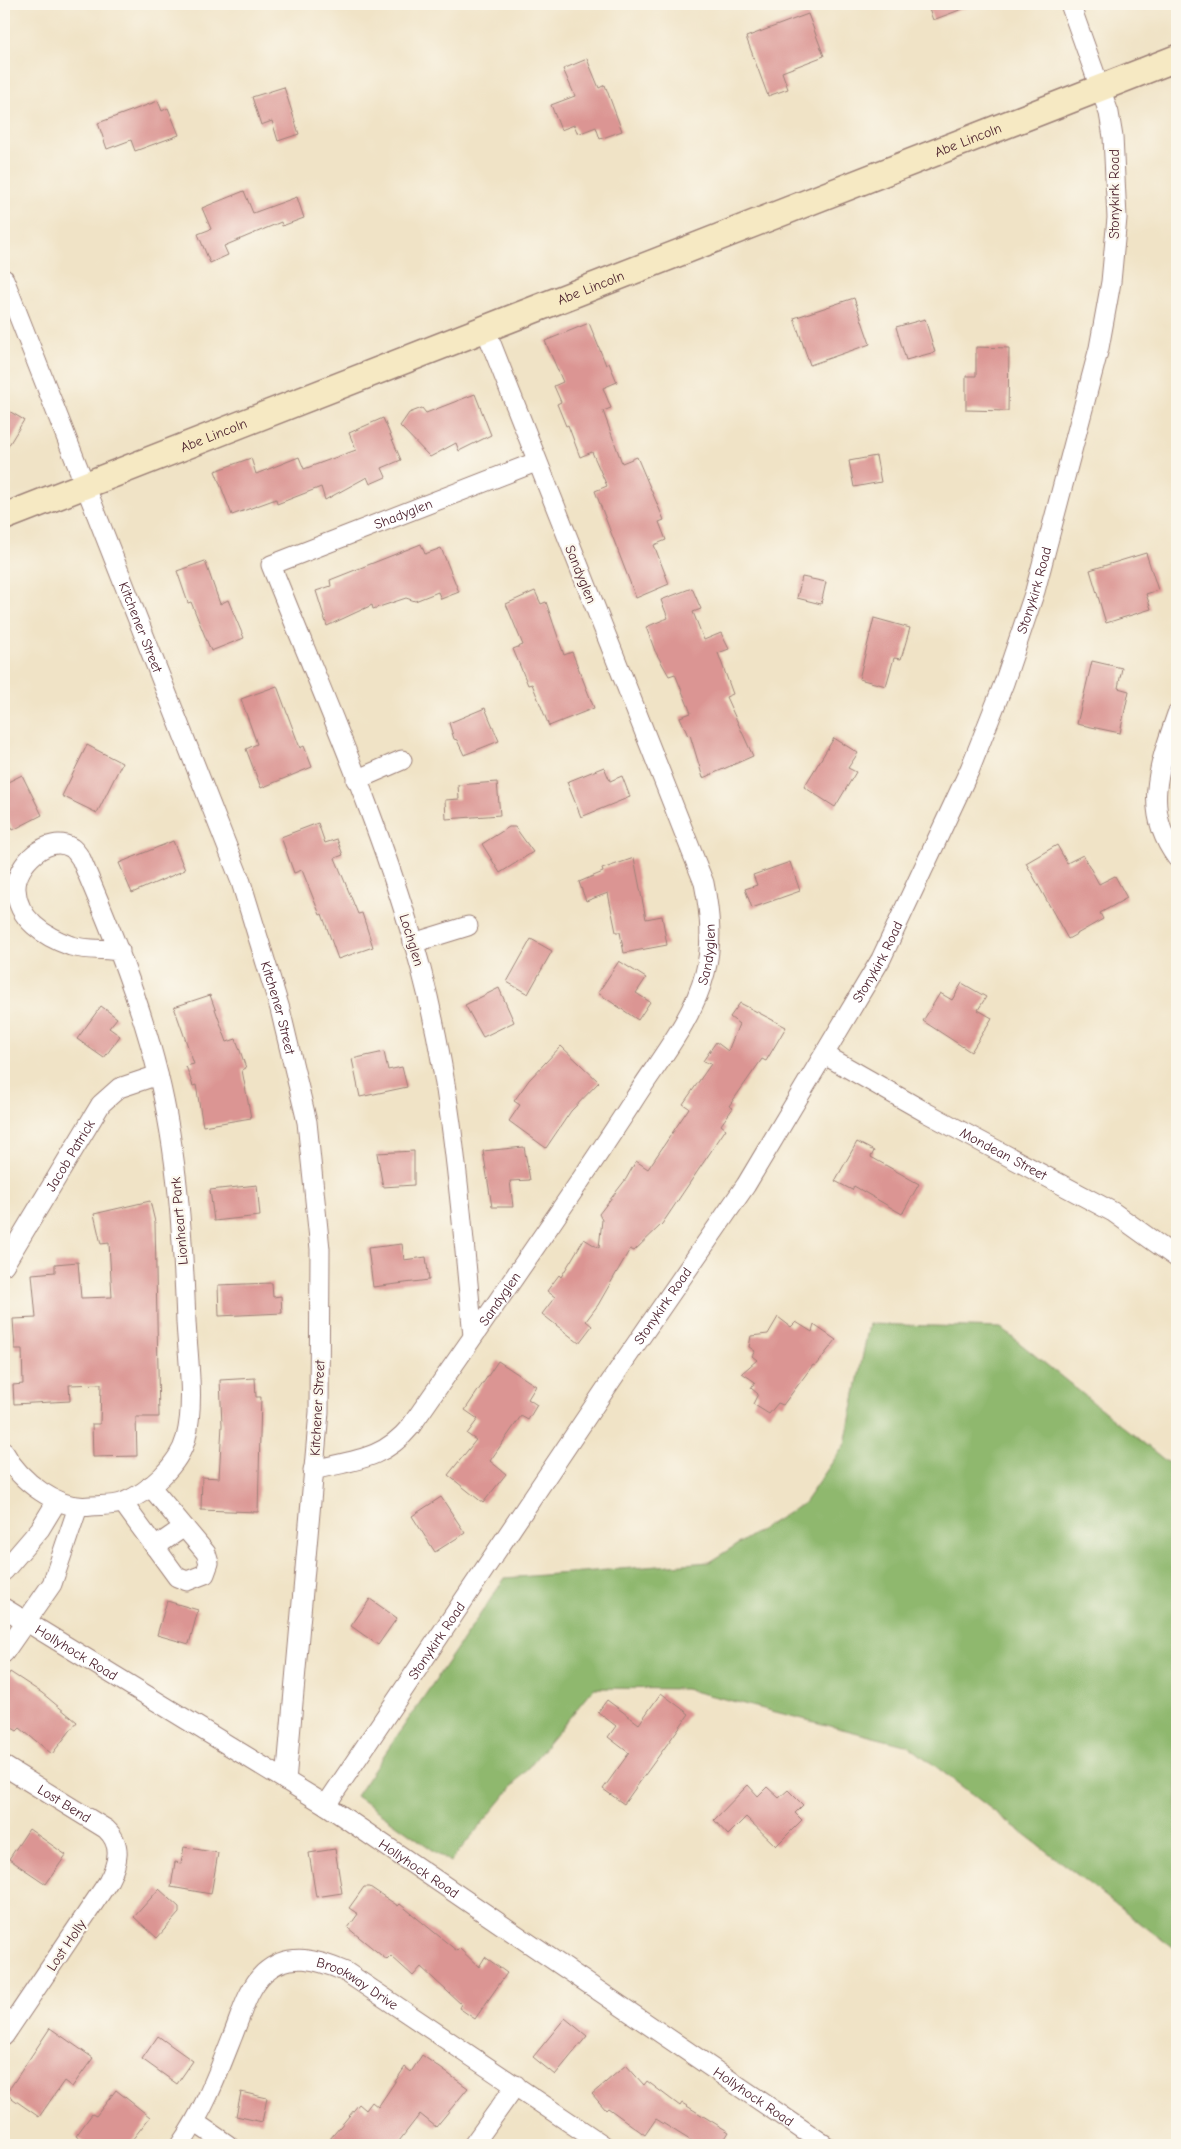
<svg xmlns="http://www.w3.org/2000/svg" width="1181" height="2149" font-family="'Comic Neue',sans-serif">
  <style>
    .forest { fill: #8fb86e; stroke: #6c6c4c }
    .building { fill: #db9593 }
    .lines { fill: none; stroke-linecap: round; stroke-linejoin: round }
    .street-casing { stroke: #9d8178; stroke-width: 21 }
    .secondary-casing { stroke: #9d8178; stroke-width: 29 }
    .street { stroke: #fff; stroke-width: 19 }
    .secondary { stroke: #f6e9c3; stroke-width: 26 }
    .labels { text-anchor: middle; stroke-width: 4.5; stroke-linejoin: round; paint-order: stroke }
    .street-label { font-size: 14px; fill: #4a1f2b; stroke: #fbf7ec }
  </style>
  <rect width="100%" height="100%" fill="#fbf7ec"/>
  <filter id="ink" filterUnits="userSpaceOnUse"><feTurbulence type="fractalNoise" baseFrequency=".02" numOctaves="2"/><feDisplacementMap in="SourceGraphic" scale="10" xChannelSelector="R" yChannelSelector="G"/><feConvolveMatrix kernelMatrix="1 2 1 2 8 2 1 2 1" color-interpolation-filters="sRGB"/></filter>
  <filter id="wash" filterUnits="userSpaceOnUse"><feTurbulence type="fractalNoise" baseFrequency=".0096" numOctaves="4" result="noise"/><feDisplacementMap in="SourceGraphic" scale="20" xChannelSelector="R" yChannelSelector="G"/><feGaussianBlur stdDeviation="1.12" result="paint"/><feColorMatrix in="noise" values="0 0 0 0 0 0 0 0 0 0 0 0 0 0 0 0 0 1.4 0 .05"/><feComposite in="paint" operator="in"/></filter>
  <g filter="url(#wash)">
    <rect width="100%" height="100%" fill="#f0e3c6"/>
    <polygon class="forest" points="869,1324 1001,1328 1177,1470 1177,1951 909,1746 685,1689 594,1688 450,1862 356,1796 505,1578 709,1562 804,1503 845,1444"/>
    <g id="blocks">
      <g class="building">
        <polygon points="927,4 973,4 973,5 933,20"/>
        <polygon points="808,14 824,56 782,72 788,89 768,96 746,37"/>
        <polygon points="587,59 599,88 605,85 622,131 600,139 596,127 578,134 574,125 561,130 551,105 575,96 563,69"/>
        <polygon points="284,87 299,134 278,141 272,121 261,125 252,97"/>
        <polygon points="158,101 162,111 168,108 179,135 135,151 131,140 107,149 98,123"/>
        <polygon points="244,191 253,213 297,197 304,218 282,226 281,222 224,246 228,255 210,263 198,234 211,229 202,208"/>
        <polygon points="854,298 870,344 810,365 794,318"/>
        <polygon points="925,319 935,352 906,360 896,327"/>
        <polygon points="589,323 606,365 609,363 617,382 603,388 611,408 603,411 622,463 637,457 664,520 659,522 666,540 654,545 669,584 636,598 595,491 607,486 592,452 580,457 568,425 566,426 557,404 561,402 554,386 563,382 545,341"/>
        <polygon points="976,347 1009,348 1008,411 966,410 966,376 976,376"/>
        <polygon points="475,394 491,435 459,451 456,443 430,457 400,426 409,413 422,408 426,413"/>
        <polygon points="4,408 24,420 4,453"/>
        <polygon points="383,418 401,460 382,468 386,477 370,484 367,477 325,500 321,487 277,504 276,499 232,515 215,471 251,458 256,474 299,457 304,469 356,450 349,433"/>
        <polygon points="876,456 881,482 854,487 849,461"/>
        <polygon points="421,544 425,554 441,548 459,592 441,599 438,592 415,601 406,598 373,609 372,605 327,626 316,591 331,586 330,580"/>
        <polygon points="1146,553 1158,590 1146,594 1151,609 1106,623 1090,570"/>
        <polygon points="205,561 220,604 228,600 244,638 211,651 191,602 188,603 177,571"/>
        <polygon points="802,577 826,582 821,604 797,598"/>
        <polygon points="692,588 701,609 693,612 704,640 721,633 729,649 718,653 733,694 726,697 753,756 703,778 690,735 688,736 680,717 691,713 675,674 669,676 655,651 646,627 668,618 661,600"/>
        <polygon points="535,591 541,604 546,602 564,655 572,652 594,708 549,726 532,684 528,685 513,649 523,645 506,604"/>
        <polygon points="874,618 910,628 901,659 894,658 886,686 859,679"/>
        <polygon points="1092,661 1122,668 1118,688 1129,691 1120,733 1077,724"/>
        <polygon points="277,686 300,748 304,746 312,767 261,788 246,749 257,744 241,699"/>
        <polygon points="485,708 499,741 464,755 457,740 454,739 449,723"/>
        <polygon points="834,738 858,753 848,768 856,772 835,807 804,787"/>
        <polygon points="87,745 122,763 97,813 62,796"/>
        <polygon points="604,767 610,781 622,776 630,797 581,817 567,782"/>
        <polygon points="22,775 42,815 13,830 4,811 4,784"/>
        <polygon points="497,782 500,815 446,819 445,800 459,799 458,785"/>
        <polygon points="318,823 325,843 337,839 343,855 335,858 358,914 362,913 373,947 338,959 322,914 320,915 302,870 294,873 281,837"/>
        <polygon points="509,827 515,827 533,852 500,873 482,844"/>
        <polygon points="173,841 185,870 132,893 119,863"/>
        <polygon points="1057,845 1067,863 1083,855 1099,884 1115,876 1127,898 1100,913 1103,919 1068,939 1026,863"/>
        <polygon points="634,858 646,919 662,916 667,945 624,953 620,932 616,932 608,893 586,901 579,882 603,872 602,869"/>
        <polygon points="790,862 800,891 752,908 745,889 757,885 753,875"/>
        <polygon points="531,939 552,951 528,994 507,982"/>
        <polygon points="619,961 646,978 636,993 650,1002 638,1020 598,993"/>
        <polygon points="962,983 986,997 978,1010 992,1018 971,1052 923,1021 940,993 952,1000"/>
        <polygon points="499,988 514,1022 483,1037 465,1005"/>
        <polygon points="210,995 227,1042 236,1039 246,1068 242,1070 251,1118 203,1126 196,1085 193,1086 186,1066 194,1064 174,1007"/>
        <polygon points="740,1003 786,1027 766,1061 762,1059 729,1106 733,1108 721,1125 726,1129 662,1224 634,1251 630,1249 598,1305 586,1321 592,1326 579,1343 542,1314 555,1297 547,1291 559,1275 561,1277 584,1239 599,1248 602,1220 599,1214 626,1179 636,1161 648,1169 689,1108 683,1104 711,1064 703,1061 716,1042 728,1051 739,1024 730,1017"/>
        <polygon points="101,1006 117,1018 109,1028 120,1036 104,1058 77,1039"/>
        <polygon points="561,1046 599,1082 571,1111 546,1148 509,1121 520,1105 514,1101 529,1080"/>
        <polygon points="384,1052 388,1070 402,1067 407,1087 360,1097 352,1059"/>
        <polygon points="857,1142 874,1151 871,1157 919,1184 902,1214 854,1186 852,1190 835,1181"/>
        <polygon points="524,1147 530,1180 510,1181 513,1207 492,1207 483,1151"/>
        <polygon points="414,1151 414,1185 383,1187 377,1153"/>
        <polygon points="257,1185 260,1216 214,1221 210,1190"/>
        <polygon points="150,1201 155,1222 159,1417 136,1417 137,1456 93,1457 92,1424 100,1424 101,1384 69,1385 70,1401 14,1404 13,1385 23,1384 22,1349 15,1349 13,1319 36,1318 32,1274 55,1272 55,1264 78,1262 81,1298 112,1297 109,1243 101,1244 94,1214"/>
        <polygon points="402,1244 404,1260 426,1257 429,1280 373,1287 368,1248"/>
        <polygon points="272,1283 273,1297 281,1296 282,1313 219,1316 218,1285"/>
        <polygon points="778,1317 791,1327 796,1322 812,1332 814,1325 836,1340 815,1366 813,1365 783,1405 778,1403 769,1414 753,1404 758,1394 751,1388 755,1382 742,1373 757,1360 752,1356 755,1351 749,1347 751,1336 768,1334"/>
        <polygon points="498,1361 536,1386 528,1399 537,1405 528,1420 521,1416 490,1461 506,1474 483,1503 448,1475 476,1440 467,1434 478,1419 465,1410"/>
        <polygon points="255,1378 256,1397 261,1397 258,1512 201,1510 202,1477 219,1478 222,1425 220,1380"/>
        <polygon points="441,1497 465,1533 435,1552 412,1516"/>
        <polygon points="370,1599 397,1618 378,1645 351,1626"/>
        <polygon points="167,1601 198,1610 189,1644 157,1635"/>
        <polygon points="10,1672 42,1693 77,1722 52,1754 20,1728 17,1731 4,1723 4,1683"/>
        <polygon points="661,1693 689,1714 624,1804 603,1789 629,1753 608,1737 616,1726 598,1712 607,1700 639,1724"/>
        <polygon points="748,1785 758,1796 767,1787 779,1798 788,1790 803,1805 795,1813 802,1820 776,1846 746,1817 728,1835 714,1820"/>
        <polygon points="29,1829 66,1855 46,1884 9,1859"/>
        <polygon points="184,1847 218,1853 211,1894 171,1887 175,1862 181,1863"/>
        <polygon points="335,1849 342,1893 316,1897 309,1853"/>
        <polygon points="364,1887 370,1887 398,1906 400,1904 457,1951 459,1948 479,1967 485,1957 507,1973 475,2019 459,2008 461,2004 421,1967 413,1976 391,1956 387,1960 348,1928 358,1914 349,1908"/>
        <polygon points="159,1889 179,1907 179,1913 157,1938 134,1917"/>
        <polygon points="565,2018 587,2036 555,2075 533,2057"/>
        <polygon points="50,2028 93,2058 72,2087 64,2081 39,2117 6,2094"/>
        <polygon points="158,2036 193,2061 177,2084 142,2059"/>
        <polygon points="422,2055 468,2088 436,2127 420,2114 396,2145 325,2145 359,2104 366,2110 372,2102 378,2107 405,2067 411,2072"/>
        <polygon points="626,2065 644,2085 647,2081 680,2106 682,2103 729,2132 721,2145 698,2145 656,2119 645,2135 608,2108 606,2110 592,2094"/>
        <polygon points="116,2090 150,2117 128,2145 88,2145 76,2136 92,2114 96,2116"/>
        <polygon points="241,2092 267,2098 262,2122 236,2116"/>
      </g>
    </g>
  </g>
  <g filter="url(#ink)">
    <use href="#blocks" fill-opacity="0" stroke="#9d8178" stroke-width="1"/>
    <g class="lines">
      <defs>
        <g id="street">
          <path id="s1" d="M4 279 241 882 280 1009 307 1122 320 1249 319 1412 286 1781"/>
          <path d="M1177 714C1160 764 1141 810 1177 858"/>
          <polyline points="356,780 402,760"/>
          <polyline points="413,943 468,926"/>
          <path id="s2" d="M825 1055 927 1113 1113 1212 1177 1258"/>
          <path id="s3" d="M4 1265 101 1104 119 1088 158 1075"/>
          <path id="s4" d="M473 1336C461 1214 453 1088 421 969 384 831 324 698 271 565L536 462"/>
          <path d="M4 1452C19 1480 58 1511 91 1506 101 1505 115 1506 124 1502 149 1492 179 1465 186 1438 195 1402 188 1359 186 1322 183 1239 178 1155 158 1074 140 1000 111 929 81 859 79 856 75 850 72 848 48 833 15 865 16 889 17 919 45 937 71 946 85 950 104 949 120 951"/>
          <path id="s5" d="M313 1470C354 1460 383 1460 411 1426 486 1318 562 1211 633 1101 658 1061 693 1020 705 973 713 943 710 913 704 883L485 328"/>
          <polyline points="123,1503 177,1577 187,1581 205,1574 209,1563 206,1553 150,1486"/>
          <polyline points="155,1547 184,1527"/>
          <polyline points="4,1571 40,1529 57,1501"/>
          <path id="s6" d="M4 1608 326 1805 825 2145"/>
          <polyline points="4,1653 52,1584 78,1507"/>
          <path id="s7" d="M4 1766 106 1829C123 1845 118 1863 108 1882L4 2036"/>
          <path id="s8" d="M326 1805 625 1360 746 1185 881 959 970 769 1004 683 1035 591 1099 348 1111 282 1117 218 1113 137 1109 113 1070 4"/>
          <polyline points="196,2123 228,2145"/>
          <path id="s9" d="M180 2145C204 2111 218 2073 233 2035 241 2015 248 1988 264 1973 289 1950 319 1960 346 1972L603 2145"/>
          <polyline points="473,2145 516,2085"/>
        </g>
        <g id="secondary">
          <path id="s10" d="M4 517 1177 58"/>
        </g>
      </defs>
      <use href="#street" class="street-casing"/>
      <use href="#secondary" class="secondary-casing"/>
      <use href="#street" class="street"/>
      <use href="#secondary" class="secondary"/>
    </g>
  </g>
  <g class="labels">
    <g class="street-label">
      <text dy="5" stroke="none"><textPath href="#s10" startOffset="1035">Abe Lincoln</textPath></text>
      <text transform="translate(1114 194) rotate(-90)" y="5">Stonykirk Road</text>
      <text dy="5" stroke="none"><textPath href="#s10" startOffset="630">Abe Lincoln</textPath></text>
      <text dy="5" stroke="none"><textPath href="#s10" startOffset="225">Abe Lincoln</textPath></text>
      <text dy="5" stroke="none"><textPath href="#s4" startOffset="944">Shadyglen</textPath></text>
      <text transform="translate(581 574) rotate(68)" y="5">Sandyglen</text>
      <text dy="5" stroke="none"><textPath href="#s8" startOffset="1412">Stonykirk Road</textPath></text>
      <text dy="5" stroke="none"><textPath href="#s1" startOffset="374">Kitchener Street</textPath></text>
      <text transform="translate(412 940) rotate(73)" y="5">Lochglen</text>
      <text dy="5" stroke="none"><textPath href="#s5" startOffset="670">Sandyglen</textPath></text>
      <text dy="5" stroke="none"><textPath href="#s8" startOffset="1008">Stonykirk Road</textPath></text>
      <text dy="5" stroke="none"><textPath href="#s1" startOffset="779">Kitchener Street</textPath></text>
      <text dy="5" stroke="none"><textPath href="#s2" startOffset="204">Mondean Street</textPath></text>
      <text dy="5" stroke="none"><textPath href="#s3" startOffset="128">Jacob Patrick</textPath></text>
      <text transform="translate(179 1221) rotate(-95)" y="5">Lionheart Park</text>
      <text dy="5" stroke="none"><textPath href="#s5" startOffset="265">Sandyglen</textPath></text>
      <text dy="5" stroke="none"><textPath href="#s8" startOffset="602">Stonykirk Road</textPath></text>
      <text transform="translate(317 1408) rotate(-87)" y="5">Kitchener Street</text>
      <text dy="5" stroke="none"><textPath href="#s8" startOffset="198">Stonykirk Road</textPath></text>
      <text dy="5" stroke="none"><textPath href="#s6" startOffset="85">Hollyhock Road</textPath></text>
      <text dy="5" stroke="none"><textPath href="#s7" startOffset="71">Lost Bend</textPath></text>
      <text dy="5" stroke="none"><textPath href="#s6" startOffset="490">Hollyhock Road</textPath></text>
      <text transform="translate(66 1945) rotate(-56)" y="5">Lost Holly</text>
      <text dy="5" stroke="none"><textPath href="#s9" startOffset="295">Brookway Drive</textPath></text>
      <text dy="5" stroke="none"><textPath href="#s6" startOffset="895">Hollyhock Road</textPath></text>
    </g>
  </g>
  <rect width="1181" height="2149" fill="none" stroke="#fbf7ec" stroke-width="20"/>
</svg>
